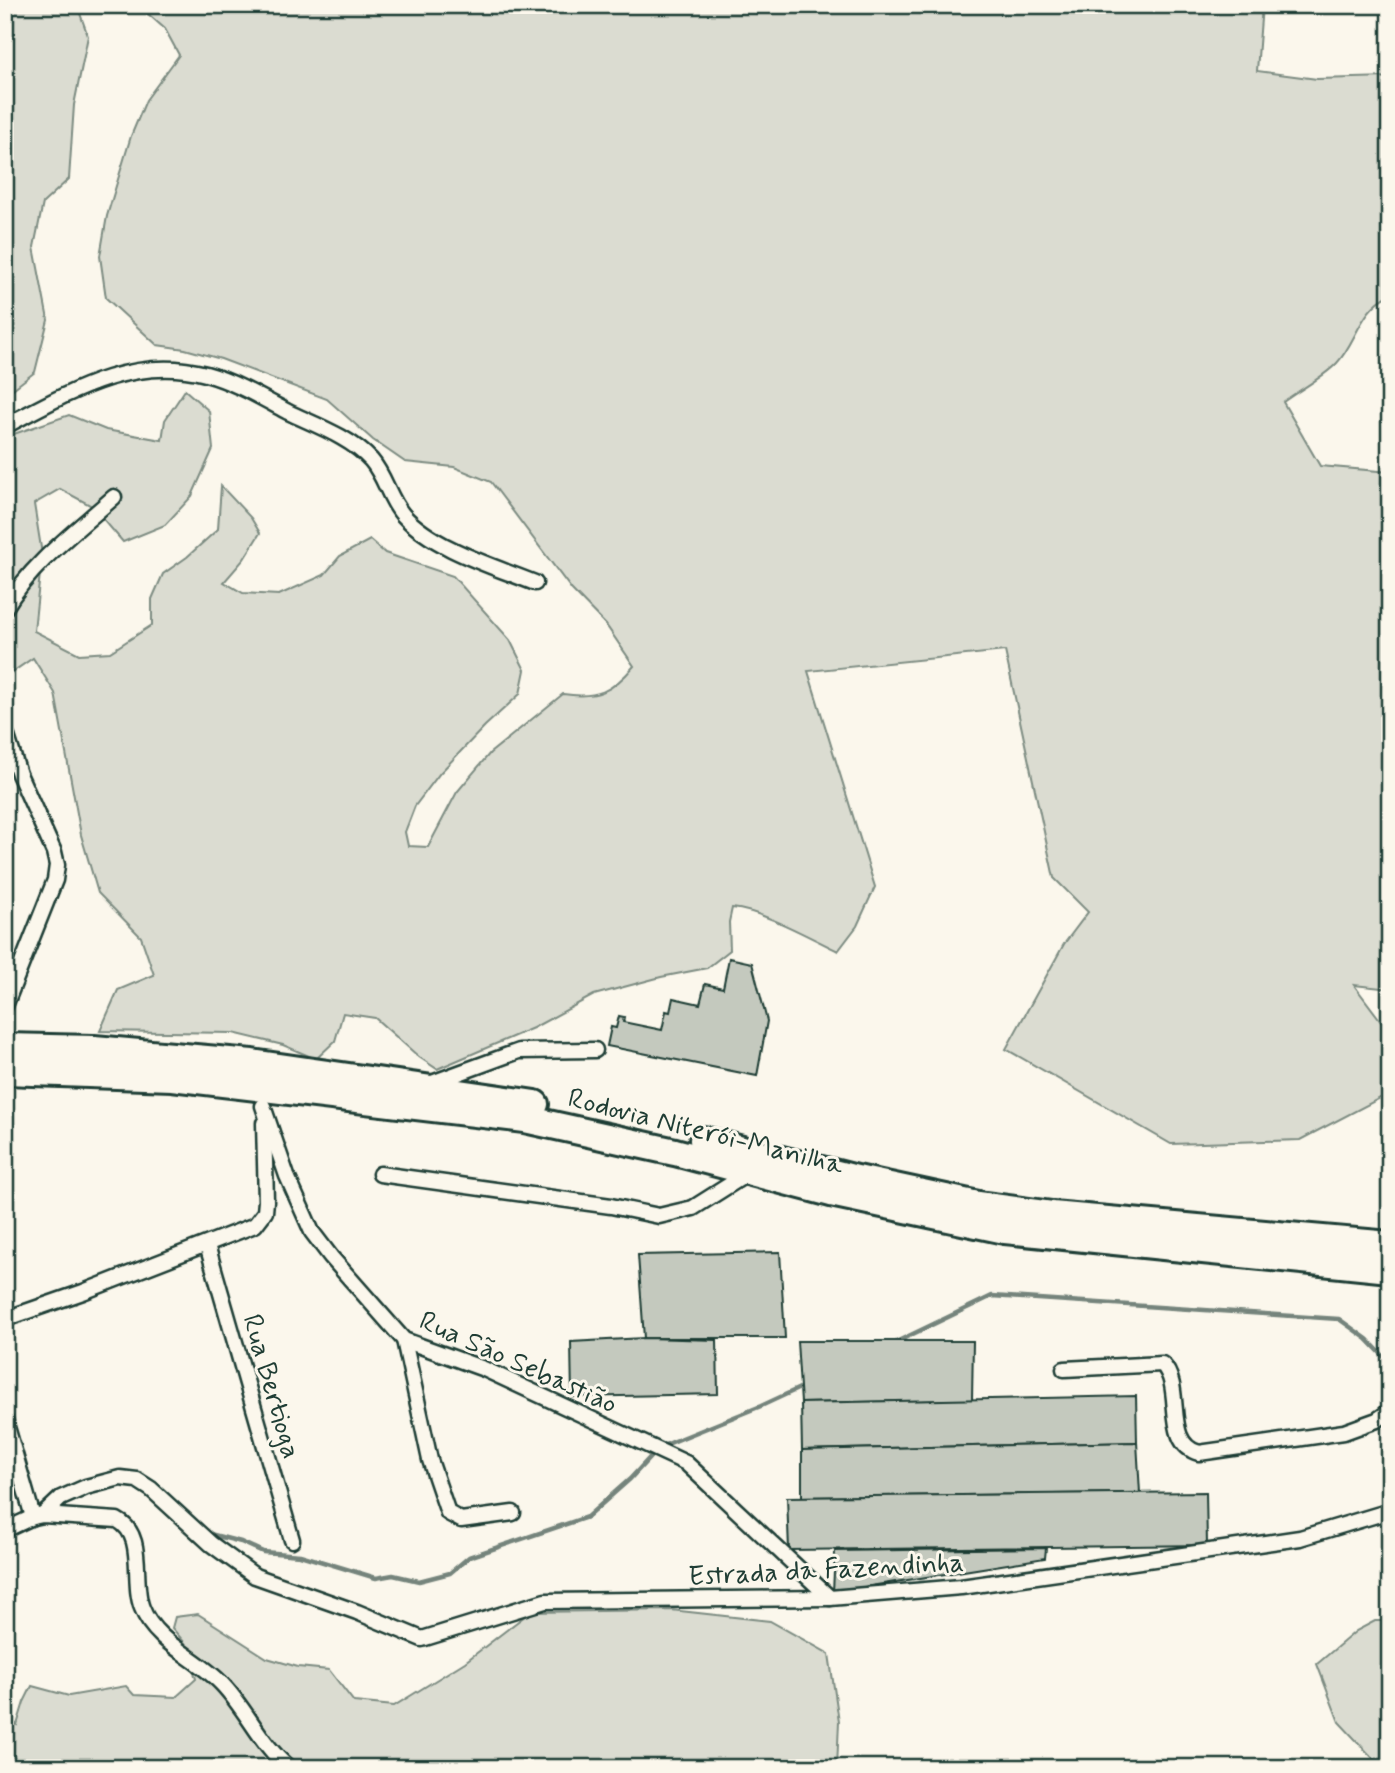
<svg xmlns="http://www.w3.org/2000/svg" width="1395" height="1773" font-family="Mynerve,sans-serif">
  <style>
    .green { fill: #dbdcd1; stroke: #7d8c82; stroke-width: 2 }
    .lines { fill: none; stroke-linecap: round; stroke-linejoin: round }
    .stream { stroke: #74847b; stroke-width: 4.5 }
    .building { fill: #c4c9be; stroke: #1f3d34; stroke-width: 2 }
    .street-casing { stroke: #1f3d34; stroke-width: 19 }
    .highway-casing { stroke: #1f3d34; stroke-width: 32 }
    .street { stroke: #fbf7ec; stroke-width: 14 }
    .highway { stroke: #fbf7ec; stroke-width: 26 }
    .labels { text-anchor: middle; stroke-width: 6; stroke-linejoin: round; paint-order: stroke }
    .street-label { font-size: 28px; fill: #1f3d34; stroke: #fbf7ec }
  </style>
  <rect width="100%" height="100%" fill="#fbf7ec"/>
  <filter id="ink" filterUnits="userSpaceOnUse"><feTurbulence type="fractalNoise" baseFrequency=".0143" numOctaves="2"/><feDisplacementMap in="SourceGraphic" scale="14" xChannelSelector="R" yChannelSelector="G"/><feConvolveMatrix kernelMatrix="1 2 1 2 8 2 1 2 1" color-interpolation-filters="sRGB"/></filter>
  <g filter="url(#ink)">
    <g class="green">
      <polygon points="5,5 77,5 88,36 74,105 69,179 43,203 34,247 48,320 35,372 5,395"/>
      <path d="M138 5H1262L1257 71 1317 79 1390 77V295C1361 307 1356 343 1337 363 1324 377 1299 390 1283 402L1320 466 1390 472V989L1354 985 1390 1033V1093L1300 1140 1171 1144 1006 1049 1064 944 1088 912 1054 878 1005 651 808 671 875 887 857 926 838 951C809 937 763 911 732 908L729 922 730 950 707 968 661 977 594 995 533 1028 437 1069 419 1057 375 1018 343 1013 335 1041 316 1059 283 1045 233 1033 100 1031 118 990 154 975 141 937 98 893 81 835 55 693 33 658 5 677V437L69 415 106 430 162 440 165 420 185 390 209 411 213 449 192 496 165 525 123 542 92 506 60 489 34 504 42 554 34 631 79 654 110 652 152 625V599L163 574 187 557 218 529 221 486 251 518 260 533 244 559 224 582 243 593 279 595 324 575 340 556 370 540 385 553 453 576 510 640 525 670 520 694 485 726 440 773 415 806 405 832 408 846 428 847 457 792 490 753 563 694C597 699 612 692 634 666L606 625 572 590 491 482 454 467 405 462 373 440 327 399 221 359 185 349 157 345 106 298 100 256 107 216 131 136 146 100 179 55 165 29Z"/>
      <polygon points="671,1610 770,1621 829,1654 839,1721 837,1768 5,1768 5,1719 17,1725 24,1702 32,1686 69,1696 126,1686 134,1695 176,1697 196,1679 185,1643 172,1628 175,1617 198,1614 267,1658 298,1667 329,1670 354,1702 394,1706 465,1662 530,1612"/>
      <polygon points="1375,1621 1390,1621 1390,1768 1382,1768 1339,1722 1317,1664 1356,1631"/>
    </g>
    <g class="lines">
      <g class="stream">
        <polyline points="894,1343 992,1296 1339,1319 1367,1339 1390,1363"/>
        <polyline points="660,1447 761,1406 804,1386"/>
        <polyline points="206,1533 241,1542 263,1552 300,1555 376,1578 393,1575 419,1581 450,1573 469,1557 587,1517 630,1479 654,1453"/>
      </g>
    </g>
    <g class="building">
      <polygon points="729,958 752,963 767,1021 757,1076 607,1046 611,1027 616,1028 619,1016 624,1017 623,1022 662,1030 666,1011 670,1012 673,998 700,1004 705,984 723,988"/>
      <polygon points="780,1252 785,1338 644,1338 638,1255"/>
      <polygon points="644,1338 717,1340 718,1394 572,1397 571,1342"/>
      <polygon points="797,1341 973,1341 972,1400 801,1403"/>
      <polygon points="1136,1396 1137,1442 802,1450 801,1403"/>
      <polygon points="1137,1442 1140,1493 802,1497 802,1450"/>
      <polygon points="1206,1492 1207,1545 789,1550 787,1497"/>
      <polygon points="1046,1548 1045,1558 833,1592 835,1551"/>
    </g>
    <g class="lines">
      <defs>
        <g id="street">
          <path d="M5 426C68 393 133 354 206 374 235 382 262 398 288 412 315 425 350 437 371 460 385 476 389 499 403 515 434 549 493 566 535 583"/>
          <path d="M5 608C32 563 76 531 114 497"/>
          <polyline points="5,730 19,774 54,852 57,865 55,880 5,1006"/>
          <polyline points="429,1084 519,1051 595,1050"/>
          <polyline points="263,1106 287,1176 312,1232 331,1257 404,1340 484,1369 686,1463 830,1598"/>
          <polyline points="380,1174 611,1206 659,1216 693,1208 750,1172"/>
          <polyline points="207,1245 292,1540"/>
          <polyline points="5,1319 83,1292 255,1225 265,1212 266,1201 264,1123"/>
          <polyline points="404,1340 430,1460 448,1513 461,1520 513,1513"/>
          <path d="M1064 1369 1162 1364C1185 1387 1162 1443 1199 1453L1344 1432 1377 1420 1390 1411"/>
          <polyline points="5,1420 33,1517"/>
          <polyline points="43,1515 61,1498 86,1487 120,1478 137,1480 151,1489 211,1544 255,1576 357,1612 422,1639 545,1601 830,1598 961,1587 1300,1538 1390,1511"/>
          <path d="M5 1530 33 1517 43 1515 117 1520C147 1535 131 1581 142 1608 155 1643 198 1658 222 1684 247 1710 261 1745 289 1768"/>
        </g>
        <g id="highway">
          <polyline points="5,1047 94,1049 252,1063 535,1104"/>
          <polyline points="5,1071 172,1077 525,1119 675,1152 831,1193 1005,1230 1390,1269"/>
          <polyline points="703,1140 857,1179 978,1205 1052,1215 1390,1245"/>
        </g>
      </defs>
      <use href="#street" class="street-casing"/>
      <use href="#highway" class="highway-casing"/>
      <use href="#street" class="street"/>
      <use href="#highway" class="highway"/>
    </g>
  </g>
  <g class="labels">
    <g class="street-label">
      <text transform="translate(706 1130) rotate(14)" y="10">Rodovia Niterói-Manilha</text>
      <text transform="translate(519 1361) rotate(24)" y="10">Rua São Sebastião</text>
      <text transform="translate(273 1386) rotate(74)" y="10">Rua Bertioga</text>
      <text transform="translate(826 1568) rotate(-3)" y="10">Estrada da Fazendinha</text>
    </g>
  </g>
  <rect width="1395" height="1773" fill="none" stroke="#fbf7ec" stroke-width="28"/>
  <rect x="14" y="14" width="1367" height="1745" fill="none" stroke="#1f3d34" stroke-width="2.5" filter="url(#ink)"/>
</svg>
